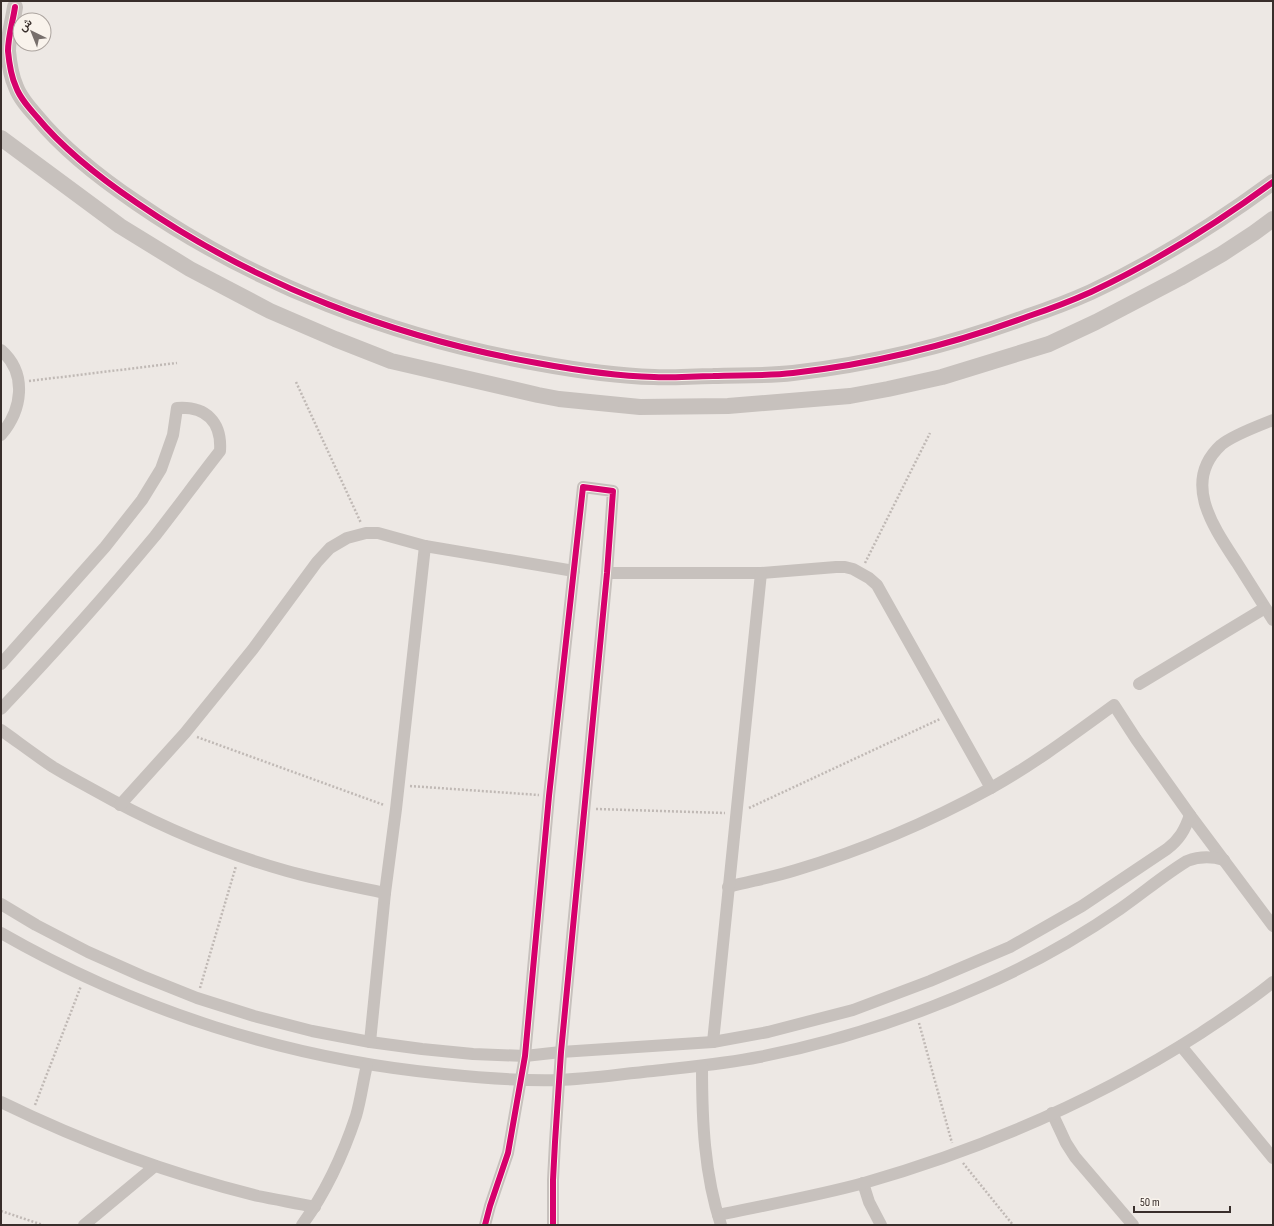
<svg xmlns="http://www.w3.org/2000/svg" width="1274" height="1226" font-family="'Sofia Sans Condensed',Vazirmatn,sans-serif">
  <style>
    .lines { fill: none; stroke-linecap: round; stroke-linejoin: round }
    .path { stroke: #c0b9b5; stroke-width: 2.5; stroke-dasharray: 2 2; stroke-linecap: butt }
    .minor { stroke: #c7c1bd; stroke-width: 12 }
    .tertiary { stroke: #c7c1bd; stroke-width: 16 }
    .cycleway-casing { stroke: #f9f3ec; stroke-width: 8 }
    .cycleway { stroke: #d6006c; stroke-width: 6 }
  </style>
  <rect width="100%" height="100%" fill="#ede8e4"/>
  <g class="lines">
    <g class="path">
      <polyline points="29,381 177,363"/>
      <polyline points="296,382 361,523"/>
      <polyline points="865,563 930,433"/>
      <polyline points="197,737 384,805"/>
      <polyline points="410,786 539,795"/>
      <polyline points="749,808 940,719"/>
      <polyline points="596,809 725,813"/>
      <polyline points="200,988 236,866"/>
      <polyline points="919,1023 952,1143"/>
      <polyline points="35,1105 81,986"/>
      <polyline points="963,1163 1013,1225"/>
      <polyline points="1,1211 43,1225"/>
    </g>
    <g class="minor">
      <path d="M1 350C28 374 22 410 1 435"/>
      <path d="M1273 420C1258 426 1233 435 1221 445 1181 482 1214 528 1237 563 1249 582 1261 601 1273 620"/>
      <polyline points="607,573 761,573 836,567 845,567 853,569 869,578 877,585 882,594 991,788"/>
      <path d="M1 664 105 547 142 500 161 469 173 435 177 408C206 406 222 422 220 451 198 479 177 508 155 536 106 595 54 653 1 709"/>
      <polyline points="1139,684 1265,608"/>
      <path d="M1 730C18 742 35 755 53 767 66 775 79 782 92 789 154 824 219 852 287 871 319 880 352 886 385 893"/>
      <polyline points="120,805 185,733 253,649 317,562 330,548 347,538 366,533 378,533 425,546 574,571"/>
      <path d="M728 887C751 881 774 877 796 870 863 850 929 822 991 788 1034 764 1074 734 1114 705L1136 739 1190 815 1273 926"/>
      <path d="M1 904 36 925 88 952 142 976 197 998 254 1016 312 1031 370 1042 422 1049 473 1054 525 1056 561 1052 713 1042 768 1032 853 1010 930 981 1010 947 1082 906 1167 849C1179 840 1185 830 1190 815"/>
      <path d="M1 933C137 1011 288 1059 444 1074 482 1078 520 1081 558 1080 589 1079 621 1074 653 1071 688 1067 724 1064 759 1057 836 1042 910 1018 982 986 1030 965 1078 938 1120 909 1143 893 1164 875 1187 861 1200 856 1211 856 1224 860"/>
      <polyline points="370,1042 385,893 396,809 425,546"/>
      <polyline points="713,1042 761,573"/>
      <polyline points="1181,1046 1273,1158"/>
      <path d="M702 1066C702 1119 704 1174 721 1225"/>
      <path d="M1 1102C83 1142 169 1174 258 1196 277 1200 296 1203 315 1207"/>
      <polyline points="1052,1113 1066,1143 1075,1157 1133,1225"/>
      <polyline points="863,1183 869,1202 881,1225"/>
      <path d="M718 1215C766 1205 816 1196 864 1183 982 1149 1097 1100 1201 1033 1225 1017 1250 1001 1273 982"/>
      <polyline points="84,1225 155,1166"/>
      <path d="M302 1225C326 1192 343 1155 356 1116 361 1099 363 1081 367 1065"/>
      <polyline points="485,1225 490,1206 508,1153 525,1056 549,796 583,487 613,491 607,573 561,1052 555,1142 553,1180 553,1225"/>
    </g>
    <g class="tertiary">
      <path d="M15 7C13 21 8 37 8 51 9 62 11 76 16 87 20 98 29 108 37 117 65 151 100 178 137 203 256 285 395 338 537 363 575 370 615 376 654 377 673 378 693 376 713 376 739 375 767 376 793 373 873 364 954 344 1029 316 1050 309 1071 301 1091 292 1155 262 1216 224 1273 182"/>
      <polyline points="1,138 120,226 190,269 270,311 335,339 391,361 538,395 559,399 640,407 728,406 850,396 888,389 942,377 1049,344 1096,322 1180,278 1222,254 1254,233 1273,219"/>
    </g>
    <defs>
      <g id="cycleway">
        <path d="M15 7C13 21 8 37 8 51 9 62 11 76 16 87 20 98 29 108 37 117 65 151 100 178 137 203 256 285 395 338 537 363 575 370 615 376 654 377 673 378 693 376 713 376 739 375 767 376 793 373 873 364 954 344 1029 316 1050 309 1071 301 1091 292 1155 262 1216 224 1273 182"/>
        <polyline points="485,1225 490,1206 508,1153 525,1056 549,796 583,487 613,491 607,573 561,1052 555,1142 553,1180 553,1225"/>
      </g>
    </defs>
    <use href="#cycleway" class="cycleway-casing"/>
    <use href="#cycleway" class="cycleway"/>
  </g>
  <rect width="1274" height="1226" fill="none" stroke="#382e2b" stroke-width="4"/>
  <g transform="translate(32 32) rotate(317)"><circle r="19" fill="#f9f3ec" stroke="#aca49f"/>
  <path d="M0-3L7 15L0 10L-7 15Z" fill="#776f6c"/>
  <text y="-6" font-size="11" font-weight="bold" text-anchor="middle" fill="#382e2b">ش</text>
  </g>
  <path d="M1134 1206v6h96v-6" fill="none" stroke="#382e2b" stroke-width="2"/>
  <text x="1140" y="1206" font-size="12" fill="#382e2b" stroke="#f9f3ec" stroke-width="3" paint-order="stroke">50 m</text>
</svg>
